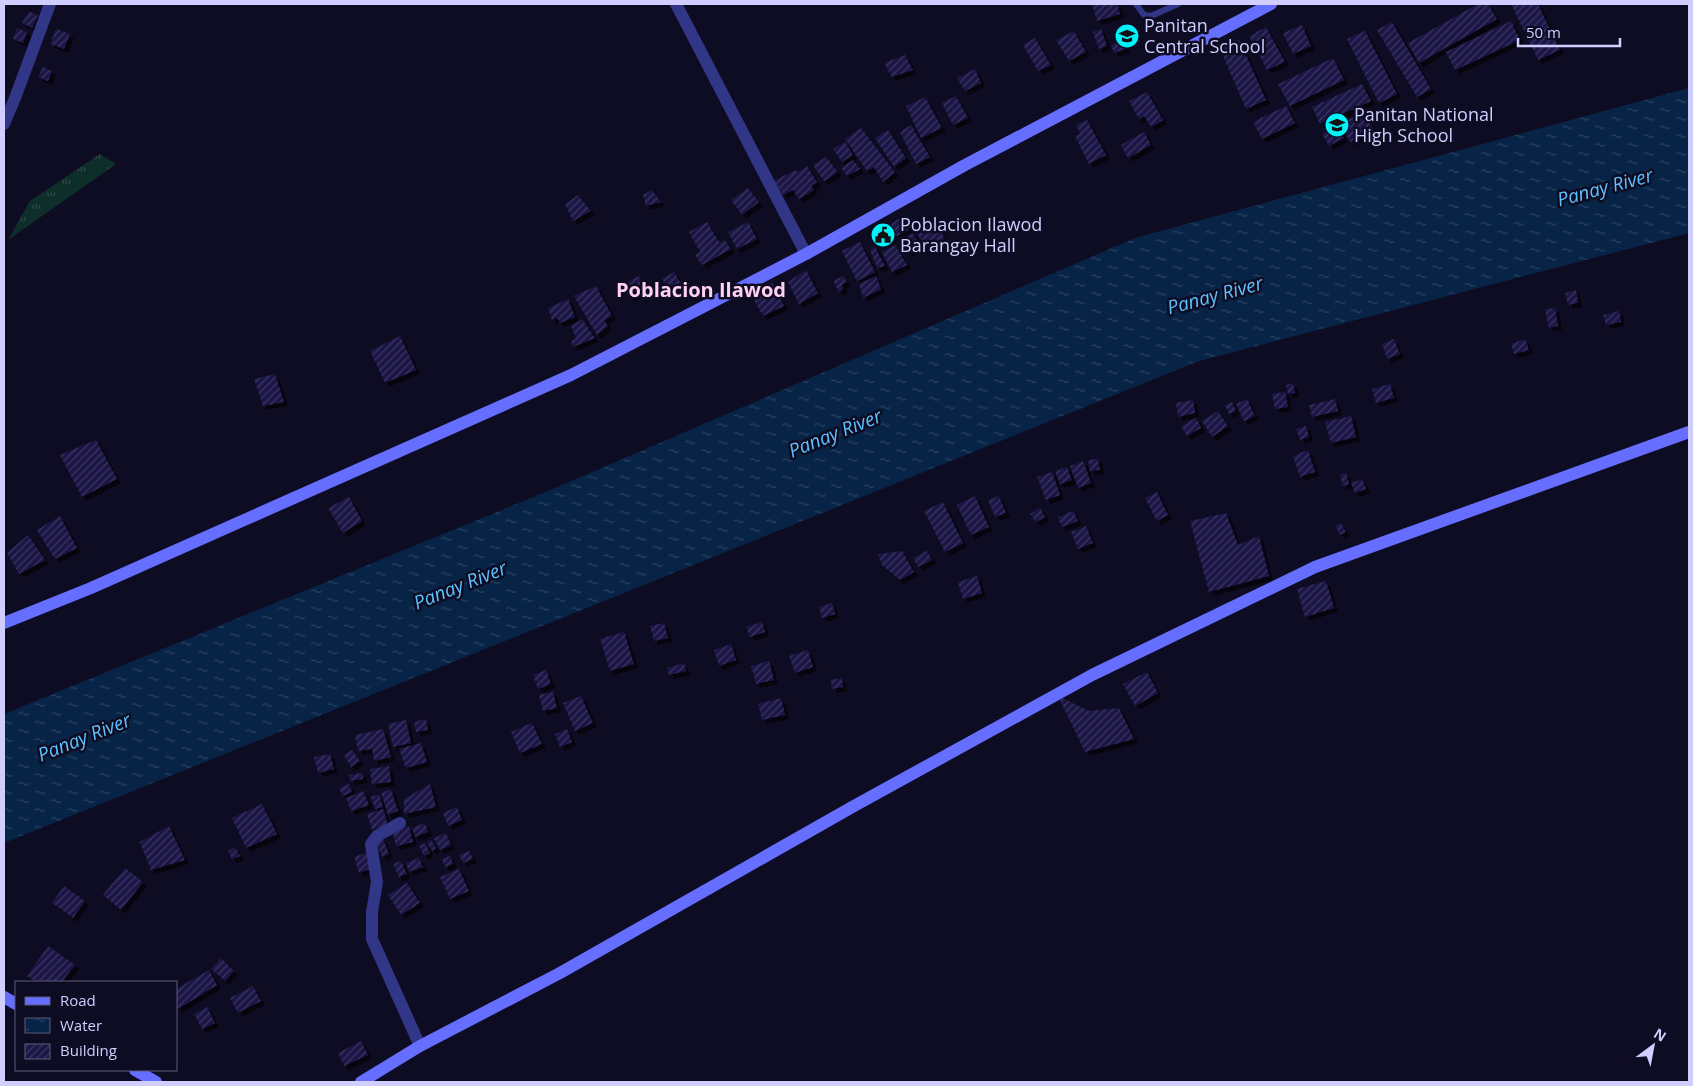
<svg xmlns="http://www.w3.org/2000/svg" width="1693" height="1086" font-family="'Open Sans',sans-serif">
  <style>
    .grass { fill: url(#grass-tufts) }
    .water { fill: url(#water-ripples) }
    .building { fill: url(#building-hatch); filter: url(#shadow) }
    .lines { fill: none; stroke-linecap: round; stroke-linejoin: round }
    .lane { stroke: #323687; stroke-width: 6 }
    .street { stroke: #323687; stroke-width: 12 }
    .secondary { stroke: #656eff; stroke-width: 12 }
    .labels { text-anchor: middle; stroke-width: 5; stroke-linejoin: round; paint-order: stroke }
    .poi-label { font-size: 18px; fill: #d0ceff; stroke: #0e0c23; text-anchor: start }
    .water-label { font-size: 19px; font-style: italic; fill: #5cc1ff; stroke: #0e0c23 }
    .quarter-label { font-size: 20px; font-weight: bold; fill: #ffd0f2; stroke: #0e0c23 }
  </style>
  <defs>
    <pattern id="grass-tufts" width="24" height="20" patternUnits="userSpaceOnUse" patternTransform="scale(1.25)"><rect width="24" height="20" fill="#0e2e2a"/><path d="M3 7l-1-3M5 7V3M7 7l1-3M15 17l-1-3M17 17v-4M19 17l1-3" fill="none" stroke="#304b4a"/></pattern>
    <pattern id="water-ripples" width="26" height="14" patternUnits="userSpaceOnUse" patternTransform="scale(1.25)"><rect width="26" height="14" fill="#072447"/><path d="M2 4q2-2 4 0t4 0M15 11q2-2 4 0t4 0" fill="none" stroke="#2a4363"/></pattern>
    <pattern id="building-hatch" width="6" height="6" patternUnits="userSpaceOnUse" patternTransform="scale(1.25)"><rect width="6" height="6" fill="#1c1646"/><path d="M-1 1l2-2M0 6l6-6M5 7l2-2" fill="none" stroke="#3c3762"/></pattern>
    <filter id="shadow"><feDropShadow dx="4" dy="4" stdDeviation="0" flood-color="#0009"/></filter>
  </defs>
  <rect width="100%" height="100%" fill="#0e0c23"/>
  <polygon class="grass" points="100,154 116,164 8,240 30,201"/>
  <polygon class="water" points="1689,88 1689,233 1199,361 4,843 4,714 553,489 1135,238"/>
  <g class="building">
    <polygon points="1092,4 1117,4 1120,14 1097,21"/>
    <polygon points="1478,4 1488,4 1497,19 1419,63 1408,43"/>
    <polygon points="1511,4 1538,4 1560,50 1538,60"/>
    <polygon points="29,11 38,16 32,28 22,23"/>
    <polygon points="1511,21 1520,40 1455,70 1446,52"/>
    <polygon points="1392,22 1431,89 1417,97 1377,30"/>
    <polygon points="1302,25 1311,46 1293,54 1283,33"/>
    <polygon points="1266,27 1285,62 1267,70 1249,36"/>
    <polygon points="17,28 27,32 23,43 13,39"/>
    <polygon points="56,29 70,34 64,49 50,44"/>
    <polygon points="1101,29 1107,46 1099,49 1093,32"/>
    <polygon points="1074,31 1086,52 1069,61 1056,40"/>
    <polygon points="1365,31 1397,94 1379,103 1347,39"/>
    <polygon points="1035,38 1051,65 1038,71 1023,45"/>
    <polygon points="1239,39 1266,100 1246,109 1219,47"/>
    <polygon points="1122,40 1126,49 1114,53 1111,45"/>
    <polygon points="905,55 913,70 892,77 884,63"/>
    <polygon points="1333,58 1344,80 1290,106 1278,84"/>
    <polygon points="43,67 52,71 48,81 38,77"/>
    <polygon points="975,69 981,83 965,91 957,78"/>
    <polygon points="1362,84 1371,101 1320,124 1312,107"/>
    <polygon points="1147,92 1163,120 1151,127 1144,116 1139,119 1129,101"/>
    <polygon points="956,96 968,118 953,125 942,103"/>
    <polygon points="925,97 942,128 921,138 906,106"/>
    <polygon points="1286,106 1295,123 1262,139 1253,122"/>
    <polygon points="1365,112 1374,131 1350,142 1341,123"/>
    <polygon points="1087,120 1106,155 1089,164 1075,136 1080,133 1076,125"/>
    <polygon points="911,125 930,157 916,164 900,132"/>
    <polygon points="1337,125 1344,138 1329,146 1322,134"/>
    <polygon points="861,128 895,172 883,182 874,167 867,171 845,139"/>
    <polygon points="888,130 906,158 894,167 875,138"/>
    <polygon points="1144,132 1151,145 1128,158 1121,145"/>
    <polygon points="845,142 853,155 842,162 833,149"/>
    <polygon points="826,157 838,172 824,181 813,165"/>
    <polygon points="853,160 860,169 847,176 841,168"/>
    <polygon points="807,166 817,182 811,186 814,190 799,199 793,190 783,195 774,181 795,170 798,172"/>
    <polygon points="748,188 759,202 742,215 731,200"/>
    <polygon points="652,190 661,202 646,206 643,195"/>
    <polygon points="578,195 591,211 573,221 565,204"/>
    <polygon points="901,217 909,230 897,236 889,225"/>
    <polygon points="935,221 945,239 925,248 917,233 927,229 925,226"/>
    <polygon points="707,222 720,243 725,240 731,249 702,265 695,255 700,252 689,232"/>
    <polygon points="748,222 757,239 737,249 728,232"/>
    <polygon points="886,225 893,238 880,245 873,232"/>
    <polygon points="912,233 920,246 907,253 899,240"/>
    <polygon points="860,242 875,272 857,281 842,251"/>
    <polygon points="895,245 907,265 892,272 882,252"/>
    <polygon points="875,247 885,266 877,268 870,250"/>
    <polygon points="806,270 818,293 799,304 788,282"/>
    <polygon points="674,272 683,287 671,294 662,279"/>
    <polygon points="639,276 647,290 630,298 623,284"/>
    <polygon points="843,276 847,282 842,285 843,289 839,292 833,281"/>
    <polygon points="876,276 881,289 863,298 859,284"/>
    <polygon points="772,282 784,306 763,316 751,295"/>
    <polygon points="596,286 612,316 604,320 608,326 597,335 574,296"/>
    <polygon points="1576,290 1578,303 1568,305 1565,293"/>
    <polygon points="568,299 575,317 560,323 557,318 552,320 548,308"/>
    <polygon points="1555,308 1558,326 1549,328 1545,309"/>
    <polygon points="1619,311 1621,322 1606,325 1603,315"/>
    <polygon points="582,319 595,338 573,347 571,341 576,338 571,326"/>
    <polygon points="400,336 416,370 385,383 370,351"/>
    <polygon points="1394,339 1400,354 1387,359 1382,344"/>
    <polygon points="1525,339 1529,350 1514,354 1511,344"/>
    <polygon points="275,374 284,402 263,406 254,379"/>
    <polygon points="1293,383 1295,393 1288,394 1286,385"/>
    <polygon points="1390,384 1394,398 1376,403 1372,389"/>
    <polygon points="1285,392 1288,407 1275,409 1272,394"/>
    <polygon points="1247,399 1255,416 1244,421 1236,404"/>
    <polygon points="1335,399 1338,411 1312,417 1309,405"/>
    <polygon points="1193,400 1195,413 1178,417 1176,403"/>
    <polygon points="1232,402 1236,411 1229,414 1225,405"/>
    <polygon points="1218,411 1228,426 1212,437 1202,421"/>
    <polygon points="1351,416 1356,437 1331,443 1325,422"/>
    <polygon points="1196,418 1201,428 1187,436 1181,426"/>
    <polygon points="1306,426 1309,437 1300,440 1296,429"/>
    <polygon points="96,440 117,479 82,497 60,455"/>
    <polygon points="1308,450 1315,472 1300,477 1293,456"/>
    <polygon points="1098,459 1100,470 1090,471 1088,460"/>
    <polygon points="1083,461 1091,483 1078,488 1070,466"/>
    <polygon points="1067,467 1072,480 1060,484 1055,471"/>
    <polygon points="1052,472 1060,495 1046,500 1037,477"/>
    <polygon points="1346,473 1349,484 1343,486 1340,475"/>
    <polygon points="1362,479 1366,489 1355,493 1351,483"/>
    <polygon points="1157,492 1168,515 1157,521 1145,498"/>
    <polygon points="975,496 989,527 971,535 957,505"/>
    <polygon points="999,496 1006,513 995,517 988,500"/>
    <polygon points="349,497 362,521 343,533 328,508"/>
    <polygon points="943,502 963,543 945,552 924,511"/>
    <polygon points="1040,508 1045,517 1036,522 1030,514"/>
    <polygon points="1073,511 1078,521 1062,527 1058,517"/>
    <polygon points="1226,513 1238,545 1259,536 1269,576 1209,592 1190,521"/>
    <polygon points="60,516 77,548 55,559 37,530"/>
    <polygon points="1341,523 1346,532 1340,535 1335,526"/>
    <polygon points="1086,526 1093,543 1078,549 1071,532"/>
    <polygon points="28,535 45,560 19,574 7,553"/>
    <polygon points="902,551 914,572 900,580 882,565 878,554"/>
    <polygon points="927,551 932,560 918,567 913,558"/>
    <polygon points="977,576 982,593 963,599 958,582"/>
    <polygon points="1326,581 1334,608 1305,617 1297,589"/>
    <polygon points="832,603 835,614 822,618 819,607"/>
    <polygon points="762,622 765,632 750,637 746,627"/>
    <polygon points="664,623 668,638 654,641 650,626"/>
    <polygon points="624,632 634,664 610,671 600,639"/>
    <polygon points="731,644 736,660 719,666 714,650"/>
    <polygon points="808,650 813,667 795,673 789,656"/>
    <polygon points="769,661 774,680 756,684 751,666"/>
    <polygon points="684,663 686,671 669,675 667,668"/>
    <polygon points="546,670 551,684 538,689 533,675"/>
    <polygon points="1147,672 1158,693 1135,706 1123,684"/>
    <polygon points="842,678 843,687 832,689 831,680"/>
    <polygon points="553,692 557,708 543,711 539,695"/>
    <polygon points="581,696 593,723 575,731 563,703"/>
    <polygon points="1058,696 1089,711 1119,708 1134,739 1085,752"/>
    <polygon points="781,698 785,715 762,720 758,704"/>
    <polygon points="426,719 428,730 416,732 414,722"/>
    <polygon points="406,720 411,743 393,747 388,724"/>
    <polygon points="532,723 542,744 520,753 511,732"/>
    <polygon points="383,729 391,757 374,761 372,749 358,751 355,735"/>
    <polygon points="567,729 572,742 560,747 555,734"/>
    <polygon points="421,743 427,762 406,768 399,749"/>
    <polygon points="352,750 360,761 351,767 344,755"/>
    <polygon points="330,754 334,769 318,773 314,757"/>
    <polygon points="389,766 391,782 372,784 370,769"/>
    <polygon points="363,773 363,779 350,781 349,775"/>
    <polygon points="349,784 352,792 343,796 339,788"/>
    <polygon points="430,784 436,807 404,814 404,799"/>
    <polygon points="391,789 398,811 388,815 381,793"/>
    <polygon points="363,791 369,805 351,811 346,798"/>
    <polygon points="379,794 383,807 375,809 371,797"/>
    <polygon points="262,804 277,834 246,848 232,818"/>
    <polygon points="457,807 462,820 448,826 443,813"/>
    <polygon points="383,809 388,825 372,830 367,814"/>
    <polygon points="425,823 428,832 415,837 412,828"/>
    <polygon points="169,826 185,860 151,870 140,842"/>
    <polygon points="409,826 413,842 396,846 392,830"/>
    <polygon points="446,833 451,845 440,850 434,838"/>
    <polygon points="383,839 389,854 382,857 375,842"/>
    <polygon points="431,840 436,848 432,851 427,842"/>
    <polygon points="425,843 430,853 424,856 419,846"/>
    <polygon points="235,847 240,856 232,859 228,851"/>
    <polygon points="469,851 473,859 463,863 459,855"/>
    <polygon points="368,852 373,868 359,873 354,857"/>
    <polygon points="450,856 453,864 445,867 442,859"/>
    <polygon points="419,858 423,867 409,872 406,863"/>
    <polygon points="401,861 407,874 399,877 393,864"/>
    <polygon points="125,868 143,882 121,910 103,895"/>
    <polygon points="459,869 469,891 450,899 440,877"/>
    <polygon points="407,883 420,903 401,915 388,895"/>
    <polygon points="64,886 85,901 73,918 52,903"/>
    <polygon points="48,946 75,965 62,982 36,982 27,976"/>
    <polygon points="221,958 234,971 225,981 211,969"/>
    <polygon points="209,970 217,985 178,1009 176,1006 176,989"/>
    <polygon points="253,986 261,1001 238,1013 230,998"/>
    <polygon points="207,1007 215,1023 202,1029 194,1014"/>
    <polygon points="361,1041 368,1055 344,1066 338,1053"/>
  </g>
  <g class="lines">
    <polyline class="lane" points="1136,4 1144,15 1151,16 1178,4"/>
    <g class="street">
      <polyline points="676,4 806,254"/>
      <polyline points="4,124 15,98 50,4"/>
      <polyline points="400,823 377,836 371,844 377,882 372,912 372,939 420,1046"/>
    </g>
    <g class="secondary">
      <polyline points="4,623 91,588 571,375 806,254 965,165 1271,4"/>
      <polyline points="4,997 16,1004"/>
      <polyline points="135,1070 156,1082"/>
      <polyline points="361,1082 420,1046 560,973 854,806 1092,675 1315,567 1689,432"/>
    </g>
  </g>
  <defs>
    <symbol id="school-disc" viewBox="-11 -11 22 22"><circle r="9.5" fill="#00f4f9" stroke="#0e0c23"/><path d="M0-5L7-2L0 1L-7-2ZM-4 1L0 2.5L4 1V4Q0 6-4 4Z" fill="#111"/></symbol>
    <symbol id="civic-disc" viewBox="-11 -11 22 22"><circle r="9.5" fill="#00f4f9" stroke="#0e0c23"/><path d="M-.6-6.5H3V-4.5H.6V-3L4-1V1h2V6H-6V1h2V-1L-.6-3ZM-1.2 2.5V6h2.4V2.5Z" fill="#111"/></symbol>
  </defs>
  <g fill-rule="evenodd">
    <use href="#school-disc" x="1113" y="22" width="28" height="28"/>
    <use href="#school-disc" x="1323" y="111" width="28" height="28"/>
    <use href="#civic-disc" x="869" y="221" width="28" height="28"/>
  </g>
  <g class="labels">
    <g class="poi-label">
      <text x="1144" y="32">Panitan<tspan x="1144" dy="21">Central School</tspan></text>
      <text x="1354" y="121">Panitan National<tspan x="1354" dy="21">High School</tspan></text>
      <text x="900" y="231">Poblacion Ilawod<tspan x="900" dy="21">Barangay Hall</tspan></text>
    </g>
    <g class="water-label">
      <text transform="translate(1605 187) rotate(-15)" y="7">Panay River</text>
      <text transform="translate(1215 295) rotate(-15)" y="7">Panay River</text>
      <text transform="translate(835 433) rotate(-22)" y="7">Panay River</text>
      <text transform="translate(460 585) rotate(-22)" y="7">Panay River</text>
      <text transform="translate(84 737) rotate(-22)" y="7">Panay River</text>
    </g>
    <g class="quarter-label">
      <text x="701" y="297">Poblacion Ilawod</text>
    </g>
  </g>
  <rect width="1693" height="1086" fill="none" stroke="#d0ceff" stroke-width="10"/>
  <rect x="15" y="981" width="162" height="90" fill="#0e0c23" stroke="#5c5a7b"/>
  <rect x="25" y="997" width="25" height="8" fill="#656eff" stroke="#5c5a7b"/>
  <text x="60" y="1006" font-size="15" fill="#d0ceff">Road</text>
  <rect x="25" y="1018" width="25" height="15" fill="url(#water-ripples)" stroke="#5c5a7b"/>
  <text x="60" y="1031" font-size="15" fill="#d0ceff">Water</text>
  <rect x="25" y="1044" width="25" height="15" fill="url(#building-hatch)" stroke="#5c5a7b"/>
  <text x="60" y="1056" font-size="15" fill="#d0ceff">Building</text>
  <g transform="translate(1653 1046) rotate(32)" stroke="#0e0c23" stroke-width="4" paint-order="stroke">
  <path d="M0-4L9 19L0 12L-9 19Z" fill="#d0ceff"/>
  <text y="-8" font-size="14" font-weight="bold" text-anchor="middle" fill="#d0ceff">N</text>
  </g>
  <path d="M1518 38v8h102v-8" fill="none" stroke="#d0ceff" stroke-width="2.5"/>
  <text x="1526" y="38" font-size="15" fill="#d0ceff" stroke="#0e0c23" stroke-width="4" paint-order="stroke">50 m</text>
</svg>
